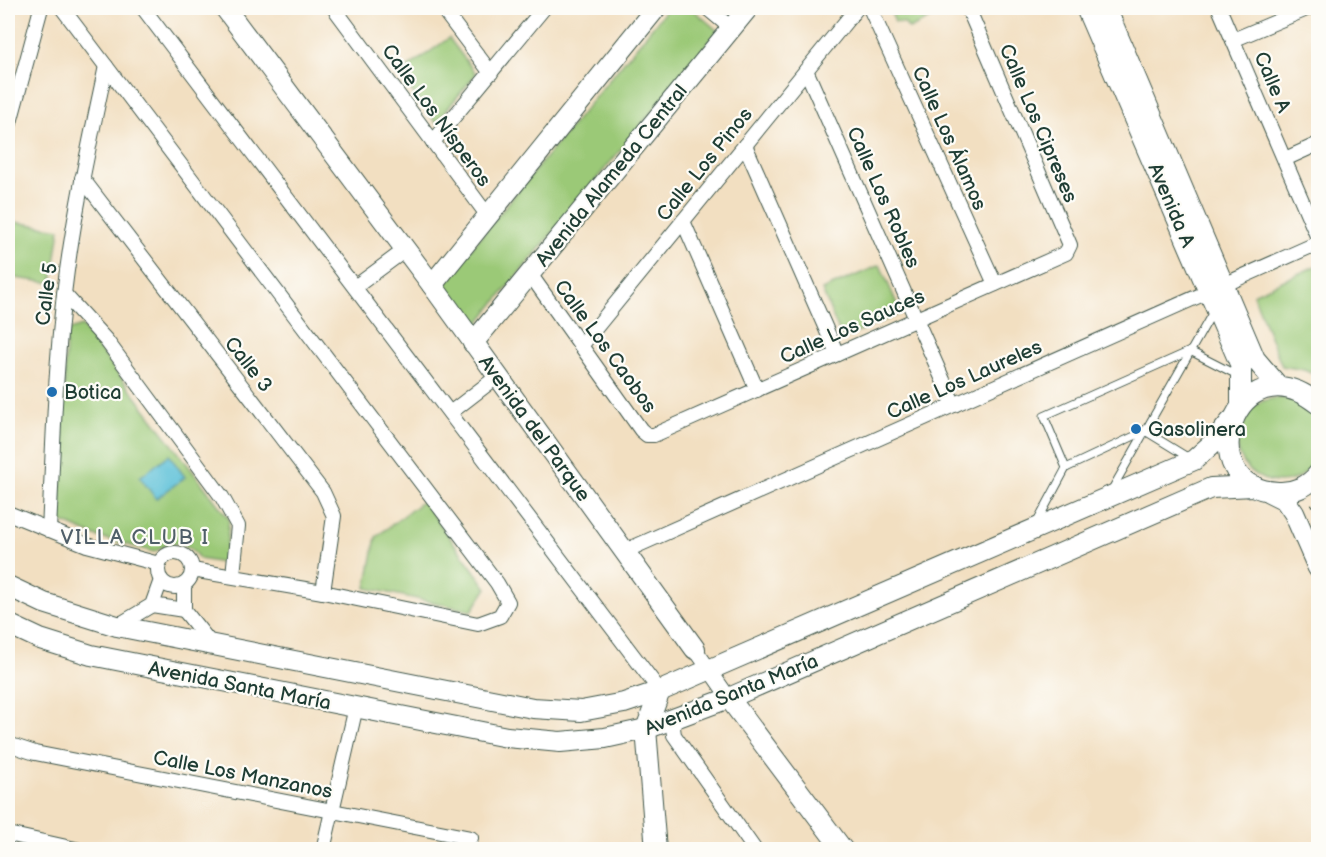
<svg xmlns="http://www.w3.org/2000/svg" width="1326" height="857" font-family="'Balsamiq Sans',sans-serif">
  <style>
    .green { fill: #9bc977; stroke: #5d8356; stroke-width: 1.5 }
    .water { fill: #5ac0d8; stroke: #3c7e86; stroke-width: 1.5 }
    .lines { fill: none; stroke-linecap: round; stroke-linejoin: round }
    .lane-casing { stroke: #3f5549; stroke-width: 9 }
    .street-casing { stroke: #3f5549; stroke-width: 16 }
    .secondary-casing { stroke: #3f5549; stroke-width: 22 }
    .path { stroke: #3f5549; stroke-width: 2; stroke-dasharray: 1.5 4.5; stroke-linecap: butt }
    .lane { stroke: #fff; stroke-width: 7 }
    .street { stroke: #fff; stroke-width: 14 }
    .secondary { stroke: #fff; stroke-width: 20 }
    .poi-dot { fill: #1f6fb2; stroke: #fdfcf7; stroke-width: 2 }
    .labels { text-anchor: middle; stroke-width: 4.5; stroke-linejoin: round; paint-order: stroke }
    .street-label { font-size: 20px; fill: #1f3d34; stroke: #fdfcf7 }
    .poi-label { font-size: 20px; fill: #1f3d34; stroke: #fdfcf7; text-anchor: start }
    .neighbourhood-label { font-size: 21px; letter-spacing: 1.5px; fill: #505f69; stroke: #fdfcf7 }
  </style>
  <rect width="100%" height="100%" fill="#fdfcf7"/>
  <filter id="ink" filterUnits="userSpaceOnUse"><feTurbulence type="fractalNoise" baseFrequency=".0167" numOctaves="2"/><feDisplacementMap in="SourceGraphic" scale="12" xChannelSelector="R" yChannelSelector="G"/><feConvolveMatrix kernelMatrix="1 2 1 2 8 2 1 2 1" color-interpolation-filters="sRGB"/></filter>
  <filter id="wash" filterUnits="userSpaceOnUse"><feTurbulence type="fractalNoise" baseFrequency=".008" numOctaves="4" result="noise"/><feDisplacementMap in="SourceGraphic" scale="24" xChannelSelector="R" yChannelSelector="G"/><feGaussianBlur stdDeviation="1.35" result="paint"/><feColorMatrix in="noise" values="0 0 0 0 0 0 0 0 0 0 0 0 0 0 0 0 0 1.4 0 .05"/><feComposite in="paint" operator="in"/></filter>
  <g filter="url(#wash)">
    <rect width="100%" height="100%" fill="#f2dfc1"/>
    <g class="green">
      <polygon points="668,8 691,8 718,31 475,327 442,284"/>
      <polygon points="889,8 952,8 909,29 904,23 895,22"/>
      <polygon points="449,38 476,74 436,123 399,74"/>
      <polygon points="8,221 60,229 52,283 8,277"/>
      <polygon points="880,265 901,313 842,339 822,290"/>
      <polygon points="1318,265 1318,376 1304,370 1282,366 1253,294"/>
      <polygon points="82,326 229,519 225,562 222,563 200,559 191,549 180,543 166,545 154,552 95,536 60,521 66,339 69,330"/>
      <circle cx="1279" cy="440" r="42"/>
      <polygon points="423,501 487,588 472,611 366,588 376,537"/>
    </g>
    <polygon class="water" points="169,455 185,477 156,499 140,477"/>
  </g>
  <g filter="url(#ink)">
    <g class="lines">
      <defs>
        <g id="lane">
          <polyline points="1190,351 1239,376"/>
          <polyline points="1145,431 1189,458"/>
          <polyline points="1066,468 1044,416 1190,351"/>
          <polyline points="1111,491 1214,310"/>
          <polyline points="1036,524 1066,468 1145,431"/>
        </g>
        <g id="street">
          <polyline points="62,8 497,583 508,602 500,616 478,624 323,592 192,570"/>
          <polyline points="143,8 660,691"/>
          <polyline points="334,8 488,216"/>
          <polyline points="442,8 491,73"/>
          <polyline points="707,8 731,28"/>
          <polyline points="870,8 995,284"/>
          <polyline points="1219,8 1318,238"/>
          <polyline points="1233,40 1309,8"/>
          <polyline points="806,70 954,405"/>
          <polyline points="8,130 41,8"/>
          <polyline points="433,142 544,8"/>
          <polyline points="745,145 837,354"/>
          <polyline points="1285,159 1318,144"/>
          <polyline points="82,178 323,492 334,516 323,592"/>
          <polyline points="683,221 757,390"/>
          <polyline points="530,274 641,430 647,435 654,435 1066,253 1070,245 968,8"/>
          <polyline points="355,287 405,250"/>
          <polyline points="64,294 106,340 222,497 238,526 233,575"/>
          <polyline points="581,346 857,8"/>
          <polyline points="450,413 498,376"/>
          <polyline points="8,513 87,545 159,564"/>
          <path d="M49 530C53 451 55 372 64 294 73 217 90 141 106 66"/>
          <polyline points="625,551 1318,243"/>
          <circle cx="175" cy="570" r="17"/>
          <polyline points="184,585 184,610 212,645"/>
          <polyline points="152,605 184,610"/>
          <polyline points="117,626 152,605 161,580"/>
          <polyline points="695,649 729,698"/>
          <polyline points="672,720 674,735 755,850"/>
          <polyline points="8,744 35,753 471,838"/>
          <polyline points="8,834 80,850"/>
          <polyline points="323,850 356,707"/>
        </g>
        <g id="secondary">
          <polyline points="225,8 432,285 695,649"/>
          <polyline points="1086,8 1241,366 1241,405"/>
          <polyline points="1106,8 1255,359 1279,387"/>
          <polyline points="432,285 656,8"/>
          <polyline points="473,343 748,8"/>
          <path d="M1318 404C1236 338 1186 488 1278 492 1293 493 1309 486 1318 474"/>
          <polyline points="1269,492 1285,500 1294,513 1318,568"/>
          <polyline points="8,586 44,603 117,626 533,708 581,711 624,703 660,691 1194,460 1214,442 1231,421"/>
          <polyline points="8,624 40,639 91,655 507,737 560,742 605,738 646,729 729,698 1211,488 1254,486"/>
          <polyline points="729,698 843,850"/>
          <polyline points="656,850 646,729 660,691"/>
        </g>
      </defs>
      <use href="#lane" class="lane-casing"/>
      <use href="#street" class="street-casing"/>
      <use href="#secondary" class="secondary-casing"/>
      <polyline class="path" points="1311,506 1318,503"/>
      <use href="#lane" class="lane"/>
      <use href="#street" class="street"/>
      <use href="#secondary" class="secondary"/>
    </g>
  </g>
  <g class="poi-dot">
    <circle cx="52" cy="392" r="6"/>
    <circle cx="1136" cy="429" r="6"/>
  </g>
  <g class="labels">
    <g class="street-label">
      <text transform="translate(1273 82) rotate(67)" y="7">Calle A</text>
      <text transform="translate(437 115) rotate(54)" y="7">Calle Los Nísperos</text>
      <text transform="translate(1039 123) rotate(67)" y="7">Calle Los Cipreses</text>
      <text transform="translate(950 138) rotate(66)" y="7">Calle Los Álamos</text>
      <text transform="translate(704 164) rotate(-51)" y="7">Calle Los Pinos</text>
      <text transform="translate(611 175) rotate(-51)" y="7">Avenida Alameda Central</text>
      <text transform="translate(884 197) rotate(66)" y="7">Calle Los Robles</text>
      <text transform="translate(1172 205) rotate(67)" y="7">Avenida A</text>
      <text transform="translate(46 294) rotate(-83)" y="7">Calle 5</text>
      <text transform="translate(852 326) rotate(-24)" y="7">Calle Los Sauces</text>
      <text transform="translate(606 346) rotate(54)" y="7">Calle Los Caobos</text>
      <text transform="translate(249 364) rotate(52)" y="7">Calle 3</text>
      <text transform="translate(964 379) rotate(-24)" y="7">Calle Los Laureles</text>
      <text transform="translate(535 428) rotate(54)" y="7">Avenida del Parque</text>
      <text transform="translate(240 685) rotate(11)" y="7">Avenida Santa María</text>
      <text transform="translate(731 694) rotate(-22)" y="7">Avenida Santa María</text>
      <text transform="translate(243 774) rotate(11)" y="7">Calle Los Manzanos</text>
    </g>
    <g class="poi-label">
      <text x="64" y="399">Botica</text>
      <text x="1148" y="436">Gasolinera</text>
    </g>
    <g class="neighbourhood-label">
      <text x="135" y="544">VILLA CLUB I</text>
    </g>
  </g>
  <rect width="1326" height="857" fill="none" stroke="#fdfcf7" stroke-width="30"/>
</svg>
